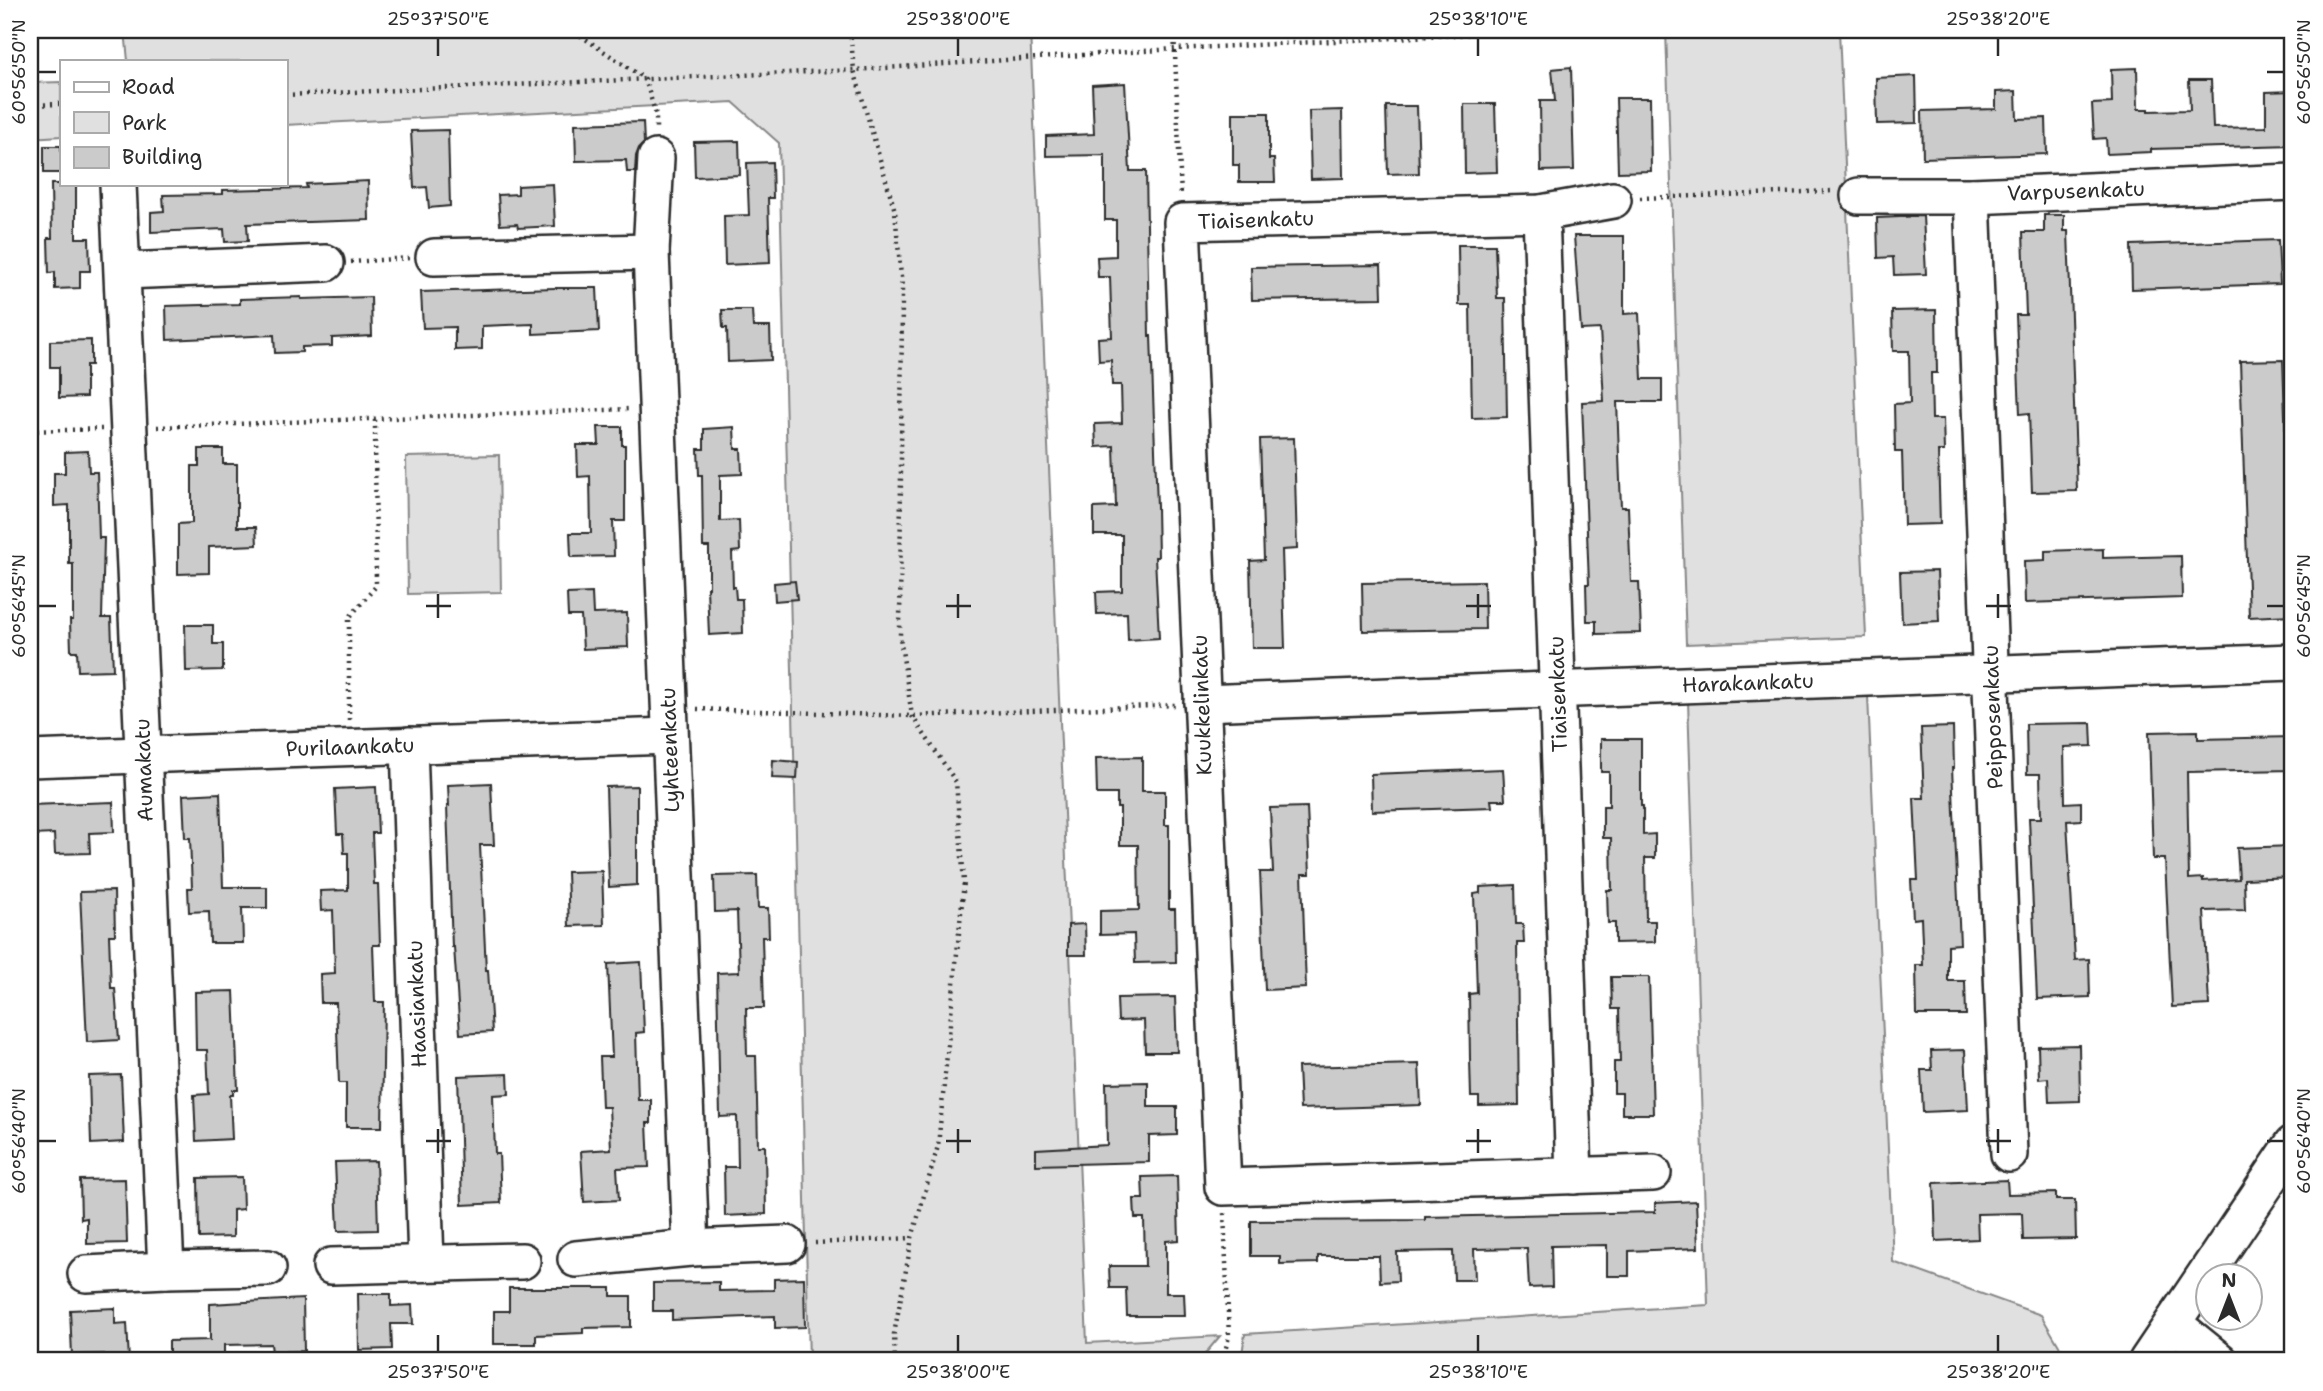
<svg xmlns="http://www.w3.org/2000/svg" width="2323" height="1391" font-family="'Shantell Sans',sans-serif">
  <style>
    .green { fill: #e0e0e0; stroke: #868686; stroke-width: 2 }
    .building { fill: #cbcbcb; stroke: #2b2b2b; stroke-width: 2 }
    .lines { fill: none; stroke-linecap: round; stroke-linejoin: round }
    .minor-casing { stroke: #2b2b2b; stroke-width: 40 }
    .path { stroke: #2b2b2b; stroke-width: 4.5; stroke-dasharray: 2 5; stroke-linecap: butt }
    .minor { stroke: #fff; stroke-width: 35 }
    .ticks { fill: none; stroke: #2b2b2b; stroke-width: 2.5 }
    .labels { text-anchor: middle; stroke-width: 5; stroke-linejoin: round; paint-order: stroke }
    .street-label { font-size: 21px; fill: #2b2b2b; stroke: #fff }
    .neatline { fill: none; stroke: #2b2b2b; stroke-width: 2.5 }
    .ticks-label { font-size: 18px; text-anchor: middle; fill: #2b2b2b }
  </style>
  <rect width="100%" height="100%" fill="#fff"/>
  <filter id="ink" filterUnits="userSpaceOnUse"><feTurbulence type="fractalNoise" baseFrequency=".0143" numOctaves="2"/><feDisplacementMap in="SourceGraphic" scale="14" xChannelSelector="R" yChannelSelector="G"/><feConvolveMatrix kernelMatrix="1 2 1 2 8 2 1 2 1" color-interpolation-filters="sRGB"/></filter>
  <g filter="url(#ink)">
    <g class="green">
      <polygon points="125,30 1030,30 1087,1343 1220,1336 1199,1361 809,1361 779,143 733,102 285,125 285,61 128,61"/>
      <polygon points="1666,30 1839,30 1866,637 1686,644"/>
      <polygon points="61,82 61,136 30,138 30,83"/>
      <polygon points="499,455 501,592 408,594 406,457"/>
      <polygon points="1868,696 1893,1262 2041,1315 2068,1361 1241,1361 1245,1334 1708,1305 1688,701"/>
    </g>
    <g class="building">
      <polygon points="1571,67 1574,170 1541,171 1540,101 1555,101 1552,69"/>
      <polygon points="2137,68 2138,109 2149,109 2149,111 2190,110 2189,80 2211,80 2213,128 2266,127 2266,92 2293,91 2293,145 2151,149 2151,152 2107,154 2106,138 2094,139 2092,104 2112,103 2111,69"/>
      <polygon points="1916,76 1917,123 1877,124 1876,78"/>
      <polygon points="1125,83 1130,171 1146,171 1149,336 1151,336 1157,507 1158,557 1155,557 1159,638 1128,640 1127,613 1097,614 1096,592 1122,591 1122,535 1094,535 1094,508 1116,507 1114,446 1096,447 1095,424 1122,423 1121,385 1112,385 1111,360 1099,361 1098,338 1112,337 1110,277 1098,277 1097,257 1116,256 1116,220 1105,220 1105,155 1046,156 1046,136 1094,134 1092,85"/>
      <polygon points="2016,91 2017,119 2046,118 2047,154 1923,158 1922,111 1996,109 1996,92"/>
      <polygon points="1616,98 1650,98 1651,171 1618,172"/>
      <polygon points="1464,104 1495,104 1497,172 1465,173"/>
      <polygon points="1386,106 1417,106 1419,173 1388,174"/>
      <polygon points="1342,110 1343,178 1311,179 1309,111"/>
      <polygon points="1233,113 1269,113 1269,159 1274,159 1275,182 1239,182 1239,165 1233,165"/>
      <polygon points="643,122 644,143 639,148 636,156 635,172 627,172 626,160 576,161 575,124"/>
      <polygon points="448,130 450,206 429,208 427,187 414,188 411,131"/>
      <polygon points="739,141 740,175 695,177 694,142"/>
      <rect x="44" y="146" width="17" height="27"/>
      <polygon points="772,162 773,198 768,198 770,263 725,265 724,216 749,215 747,163"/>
      <polygon points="368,181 369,220 247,224 248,241 225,242 224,229 151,232 151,212 164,211 163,195 223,194 223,190 307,188 306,184"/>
      <polygon points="51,184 76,184 76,238 89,238 90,271 80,271 80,288 55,289 55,272 49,273 48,238 52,238"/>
      <polygon points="553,184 555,226 518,228 517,224 500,225 498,195 518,194 518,186"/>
      <polygon points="2044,215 2064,215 2064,231 2068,231 2077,491 2032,492 2029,413 2020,414 2016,315 2026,315 2023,232 2044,232"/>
      <polygon points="1923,216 1926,274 1894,275 1893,257 1878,258 1877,218"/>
      <polygon points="1574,236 1624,236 1624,314 1639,313 1642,379 1662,379 1662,402 1617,402 1621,507 1628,507 1631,582 1639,582 1641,633 1596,634 1596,621 1587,621 1586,584 1589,584 1582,402 1604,401 1600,329 1581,330"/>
      <polygon points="2278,240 2280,284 2132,289 2131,245"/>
      <polygon points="1458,245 1495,245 1497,298 1505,298 1507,417 1472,418 1470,305 1459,305"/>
      <polygon points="1381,265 1382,298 1252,300 1251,267"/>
      <polygon points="555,288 597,288 599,331 533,334 533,324 482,326 482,349 455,350 455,327 423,328 421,292"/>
      <polygon points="301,297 301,299 371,297 372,336 332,338 332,346 302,347 302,352 275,353 274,335 167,340 166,306 240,304 240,299"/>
      <polygon points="722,310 752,310 753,327 770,327 771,360 728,362 727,328 723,328"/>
      <polygon points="1936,310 1937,373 1931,373 1932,419 1943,419 1944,451 1938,451 1940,524 1904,525 1902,452 1895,452 1894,404 1910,403 1909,351 1893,351 1892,311"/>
      <polygon points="91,340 91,365 86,365 86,397 59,398 59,367 50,367 50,341"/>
      <polygon points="2283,360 2292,615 2249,617 2240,361"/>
      <polygon points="598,427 622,427 622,445 625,445 625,521 613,521 614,556 571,557 570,533 591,533 590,476 578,477 577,445 599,445"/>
      <polygon points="734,427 735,449 741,449 742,474 720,475 720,521 739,520 740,551 732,552 733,587 735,587 736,599 742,599 743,633 709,635 707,588 709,588 709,547 703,547 702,475 699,475 698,449 704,449 704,429"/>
      <polygon points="1294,438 1297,549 1282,550 1285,648 1252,648 1250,561 1264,560 1260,439"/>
      <polygon points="199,449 223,449 223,464 237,464 237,527 256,527 257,545 209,547 209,573 178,574 178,524 192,523 192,466 199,466"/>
      <polygon points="88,451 89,472 97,472 99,538 104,538 102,618 111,618 113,670 78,671 77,651 71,651 70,620 73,620 73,564 69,564 69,505 54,506 54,473 65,473 65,452"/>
      <polygon points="2103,549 2103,558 2181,556 2182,598 2025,603 2024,561 2045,560 2045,551"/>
      <polygon points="1937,571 1939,621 1902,623 1900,572"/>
      <polygon points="795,581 797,599 775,601 774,583"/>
      <polygon points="1484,581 1485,629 1363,631 1362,583"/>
      <polygon points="592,593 593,614 627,613 628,647 583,649 581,616 568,616 567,594"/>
      <polygon points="185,625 213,625 213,644 223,644 223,670 186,671"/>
      <polygon points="2091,723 2092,746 2064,747 2065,803 2081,802 2081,820 2067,821 2075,960 2089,959 2090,997 2037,999 2029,818 2041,818 2040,774 2027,774 2026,724"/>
      <polygon points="1953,727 1954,768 1952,768 1960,944 1948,945 1948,981 1965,981 1966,1015 1917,1015 1916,965 1923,965 1921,918 1913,919 1911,880 1918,880 1914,798 1924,798 1921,728"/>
      <polygon points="2198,731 2198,739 2293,737 2293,770 2187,772 2189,879 2203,878 2203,881 2239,879 2237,848 2293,846 2293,877 2244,879 2245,910 2204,911 2209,1005 2172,1007 2165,859 2153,859 2149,732"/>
      <polygon points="1601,739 1641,739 1641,806 1643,806 1643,835 1655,834 1655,858 1645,858 1646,921 1655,921 1655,942 1615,943 1615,923 1608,923 1607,890 1612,890 1611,838 1603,838 1603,806 1609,806 1609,772 1601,772"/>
      <polygon points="1142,757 1142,791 1165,791 1165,825 1169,825 1169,909 1175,909 1176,962 1135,963 1134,934 1100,935 1100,911 1139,910 1138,845 1120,845 1120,808 1117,808 1117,794 1097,794 1096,758"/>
      <polygon points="773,760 798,762 797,779 772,778"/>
      <polygon points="1503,769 1505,800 1491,800 1492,807 1372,811 1371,774"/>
      <polygon points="491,783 494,845 480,845 486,970 488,970 492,1032 460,1034 454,947 452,947 447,806 449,806 448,785"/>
      <polygon points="637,786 637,885 609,887 606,787"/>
      <polygon points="376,787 378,833 372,833 374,884 378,884 380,945 373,945 375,1002 384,1002 382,1127 346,1127 346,1083 339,1083 336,1003 321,1003 320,974 335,973 333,910 321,911 320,891 348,890 348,853 344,853 343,834 337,834 335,789"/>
      <polygon points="220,793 223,887 267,887 267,908 242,908 243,943 210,943 209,911 189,912 188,888 192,888 190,838 185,838 183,795"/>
      <polygon points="113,802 114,832 89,833 90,853 55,854 54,834 31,835 30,805"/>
      <polygon points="1307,807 1310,874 1302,874 1306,988 1265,990 1260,872 1273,872 1270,808"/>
      <polygon points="602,871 604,925 569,926 567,872"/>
      <polygon points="757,875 758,908 768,908 769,937 762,937 764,1008 746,1008 747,1056 756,1056 758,1146 765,1146 766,1214 725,1216 724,1167 738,1167 737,1116 720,1117 717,973 739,972 737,911 715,912 714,876"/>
      <polygon points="1515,885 1516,924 1523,924 1524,943 1517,943 1519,1105 1479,1106 1479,1097 1471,1097 1470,1059 1469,994 1477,993 1474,894 1480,893 1480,887"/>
      <polygon points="114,891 115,935 109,935 111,988 115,988 119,1040 87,1042 80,892"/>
      <polygon points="1085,924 1086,955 1068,955 1068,925"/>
      <polygon points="641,962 644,1032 636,1033 638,1100 651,1100 651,1123 647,1123 649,1167 617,1168 619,1200 584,1202 581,1151 611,1149 609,1107 602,1107 600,1057 612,1057 608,964"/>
      <polygon points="1611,977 1649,977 1653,1114 1622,1114 1622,1093 1614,1093 1614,1062 1620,1062 1619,1009 1612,1009"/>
      <polygon points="234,991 238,1090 233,1090 233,1095 230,1095 232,1139 196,1141 194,1095 209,1094 207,1050 196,1050 195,992"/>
      <polygon points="1175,997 1177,1052 1145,1052 1144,1020 1118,1021 1117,998"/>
      <polygon points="2079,1045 2080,1101 2049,1102 2048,1078 2039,1079 2038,1046"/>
      <polygon points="1965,1050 1968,1110 1923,1112 1921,1070 1932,1070 1931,1051"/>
      <polygon points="1419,1064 1421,1105 1300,1109 1298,1067"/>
      <polygon points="508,1074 509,1094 493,1095 495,1154 499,1154 501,1203 462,1205 458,1076"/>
      <polygon points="121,1075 124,1142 91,1144 89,1076"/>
      <polygon points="1148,1082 1148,1107 1177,1107 1177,1135 1149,1136 1149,1162 1036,1165 1036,1149 1107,1145 1106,1083"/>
      <polygon points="376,1161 378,1230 338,1231 335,1162"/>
      <polygon points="1177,1176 1179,1240 1166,1241 1166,1293 1184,1293 1185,1316 1127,1316 1126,1288 1110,1288 1109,1266 1145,1266 1144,1218 1135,1218 1134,1199 1143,1199 1142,1177"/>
      <polygon points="242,1177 243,1209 233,1210 233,1237 199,1238 198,1178"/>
      <polygon points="125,1179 127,1243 87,1244 87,1218 81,1219 80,1180"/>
      <polygon points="2007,1180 2008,1194 2056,1193 2056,1200 2075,1200 2076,1239 2023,1240 2022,1213 1977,1214 1978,1239 1936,1241 1934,1183"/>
      <polygon points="1696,1201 1698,1248 1629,1251 1629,1276 1607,1276 1607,1245 1551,1246 1552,1287 1529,1288 1527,1248 1474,1249 1475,1280 1454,1280 1453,1251 1397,1252 1398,1281 1380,1282 1379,1256 1318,1256 1318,1263 1280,1264 1280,1256 1251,1256 1251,1221 1425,1220 1425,1217 1655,1212 1655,1203"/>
      <polygon points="804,1278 805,1327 775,1328 775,1316 672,1320 672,1311 653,1311 653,1283 719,1282 719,1291 774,1290 774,1279"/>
      <polygon points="509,1288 611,1288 611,1296 631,1296 631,1327 583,1328 583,1333 536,1335 536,1344 494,1344 494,1311 509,1311"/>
      <polygon points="358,1294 391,1294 391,1306 412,1305 413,1324 391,1324 392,1349 359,1350"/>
      <polygon points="303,1299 304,1351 272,1352 271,1344 224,1345 224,1361 169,1361 169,1341 210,1340 210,1304"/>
      <polygon points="115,1308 115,1324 127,1323 129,1361 104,1361 104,1354 72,1355 70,1310"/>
    </g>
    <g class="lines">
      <defs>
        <g id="minor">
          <polyline points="656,158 651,252 691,1248"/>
          <polyline points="118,184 166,1270"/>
          <polyline points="1859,196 1972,196 2293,182"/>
          <polyline points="1972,196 2009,1154"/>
          <polyline points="1613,200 1541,213 1182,222 1223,1187 1653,1173"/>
          <polyline points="1541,213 1574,1176"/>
          <polyline points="434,257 651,252"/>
          <polyline points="123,271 326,263"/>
          <polyline points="1202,703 2293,662"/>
          <polyline points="409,745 426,1263"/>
          <polyline points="30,759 669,736"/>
          <polyline points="576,1259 691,1248 787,1244"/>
          <polyline points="331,1266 522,1261"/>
          <polyline points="86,1274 166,1270 268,1268"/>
          <polyline points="2173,1323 2220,1361"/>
          <polyline points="2147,1361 2293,1144"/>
        </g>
      </defs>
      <use href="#minor" class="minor-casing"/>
      <g class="path">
        <polyline points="576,30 581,36 645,79 656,115 656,132"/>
        <polyline points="850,30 854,70 895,211 902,287 900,637 912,716 956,782 964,882 938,1146 912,1238 894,1334 895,1361"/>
        <polyline points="1174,30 1181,197"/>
        <polyline points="285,95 854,70 1175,49 1552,30"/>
        <polyline points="30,105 61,104"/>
        <polyline points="1640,198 1834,191"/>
        <polyline points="351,262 409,258"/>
        <polyline points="157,427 630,409"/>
        <polyline points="30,431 102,429"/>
        <polyline points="697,709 912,716 1175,705"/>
        <polyline points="349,720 349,618 376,586 375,419"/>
        <polyline points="815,1243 912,1238"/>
        <polyline points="1222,1361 1229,1337 1224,1212"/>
      </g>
      <use href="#minor" class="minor"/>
    </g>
  </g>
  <path class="ticks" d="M438 38V56M958 38V56M1478 38V56M1998 38V56M38 72H56M2267 72H2284M438 594V618M958 594V618M1478 594V618M1998 594V618M38 606H56M426 606H451M946 606H971M1466 606H1491M1986 606H2011M2267 606H2284M438 1129V1153M958 1129V1153M1478 1129V1153M1998 1129V1153M38 1141H56M426 1141H451M946 1141H971M1466 1141H1491M1986 1141H2011M2267 1141H2284M438 1335V1352M958 1335V1352M1478 1335V1352M1998 1335V1352"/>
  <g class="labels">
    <g class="street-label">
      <text transform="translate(2076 191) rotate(-2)" y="7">Varpusenkatu</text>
      <text transform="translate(1256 220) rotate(-2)" y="7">Tiaisenkatu</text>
      <text transform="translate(1748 683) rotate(-2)" y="7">Harakankatu</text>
      <text transform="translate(1558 694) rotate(-92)" y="7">Tiaisenkatu</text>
      <text transform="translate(1202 705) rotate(-92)" y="7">Kuukkelinkatu</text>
      <text transform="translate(1993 717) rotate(-92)" y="7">Peipposenkatu</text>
      <text transform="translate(350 747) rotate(-2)" y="7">Purilaankatu</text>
      <text transform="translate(670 750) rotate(-92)" y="7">Lyhteenkatu</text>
      <text transform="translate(144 770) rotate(-92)" y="7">Aumakatu</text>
      <text transform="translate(417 1004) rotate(-92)" y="7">Haasiankatu</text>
    </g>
  </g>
  <rect width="2323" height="1391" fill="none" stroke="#fff" stroke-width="77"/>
  <rect x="60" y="60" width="228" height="126" fill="#ffffff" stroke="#aaaaaa" stroke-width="2"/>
  <rect x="74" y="82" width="35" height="10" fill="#ffffff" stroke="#aaaaaa" stroke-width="2"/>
  <text x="122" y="94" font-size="21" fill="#2b2b2b">Road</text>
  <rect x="74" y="112" width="35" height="21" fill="#e0e0e0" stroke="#aaaaaa" stroke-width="2"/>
  <text x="122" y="130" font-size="21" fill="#2b2b2b">Park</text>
  <rect x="74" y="147" width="35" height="21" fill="#cbcbcb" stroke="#aaaaaa" stroke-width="2"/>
  <text x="122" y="164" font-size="21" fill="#2b2b2b">Building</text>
  <g transform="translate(2229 1297)"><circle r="33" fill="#ffffff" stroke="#aaaaaa" stroke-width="2"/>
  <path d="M0-5L12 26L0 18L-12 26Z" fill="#2b2b2b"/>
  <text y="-10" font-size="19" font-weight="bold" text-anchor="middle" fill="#2b2b2b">N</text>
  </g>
  <rect x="38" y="38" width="2246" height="1314" class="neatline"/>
  <g class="ticks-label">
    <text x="438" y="25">25°37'50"E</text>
    <text x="958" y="25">25°38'00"E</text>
    <text x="1478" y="25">25°38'10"E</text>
    <text x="1998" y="25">25°38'20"E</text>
    <text transform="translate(19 72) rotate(-90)" y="6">60°56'50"N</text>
    <text transform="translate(2304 72) rotate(-90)" y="6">60°56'50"N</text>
    <text transform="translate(19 606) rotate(-90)" y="6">60°56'45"N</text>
    <text transform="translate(2304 606) rotate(-90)" y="6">60°56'45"N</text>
    <text transform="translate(19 1141) rotate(-90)" y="6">60°56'40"N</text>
    <text transform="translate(2304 1141) rotate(-90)" y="6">60°56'40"N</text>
    <text x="438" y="1378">25°37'50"E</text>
    <text x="958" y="1378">25°38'00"E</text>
    <text x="1478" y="1378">25°38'10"E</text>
    <text x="1998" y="1378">25°38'20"E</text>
  </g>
</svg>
